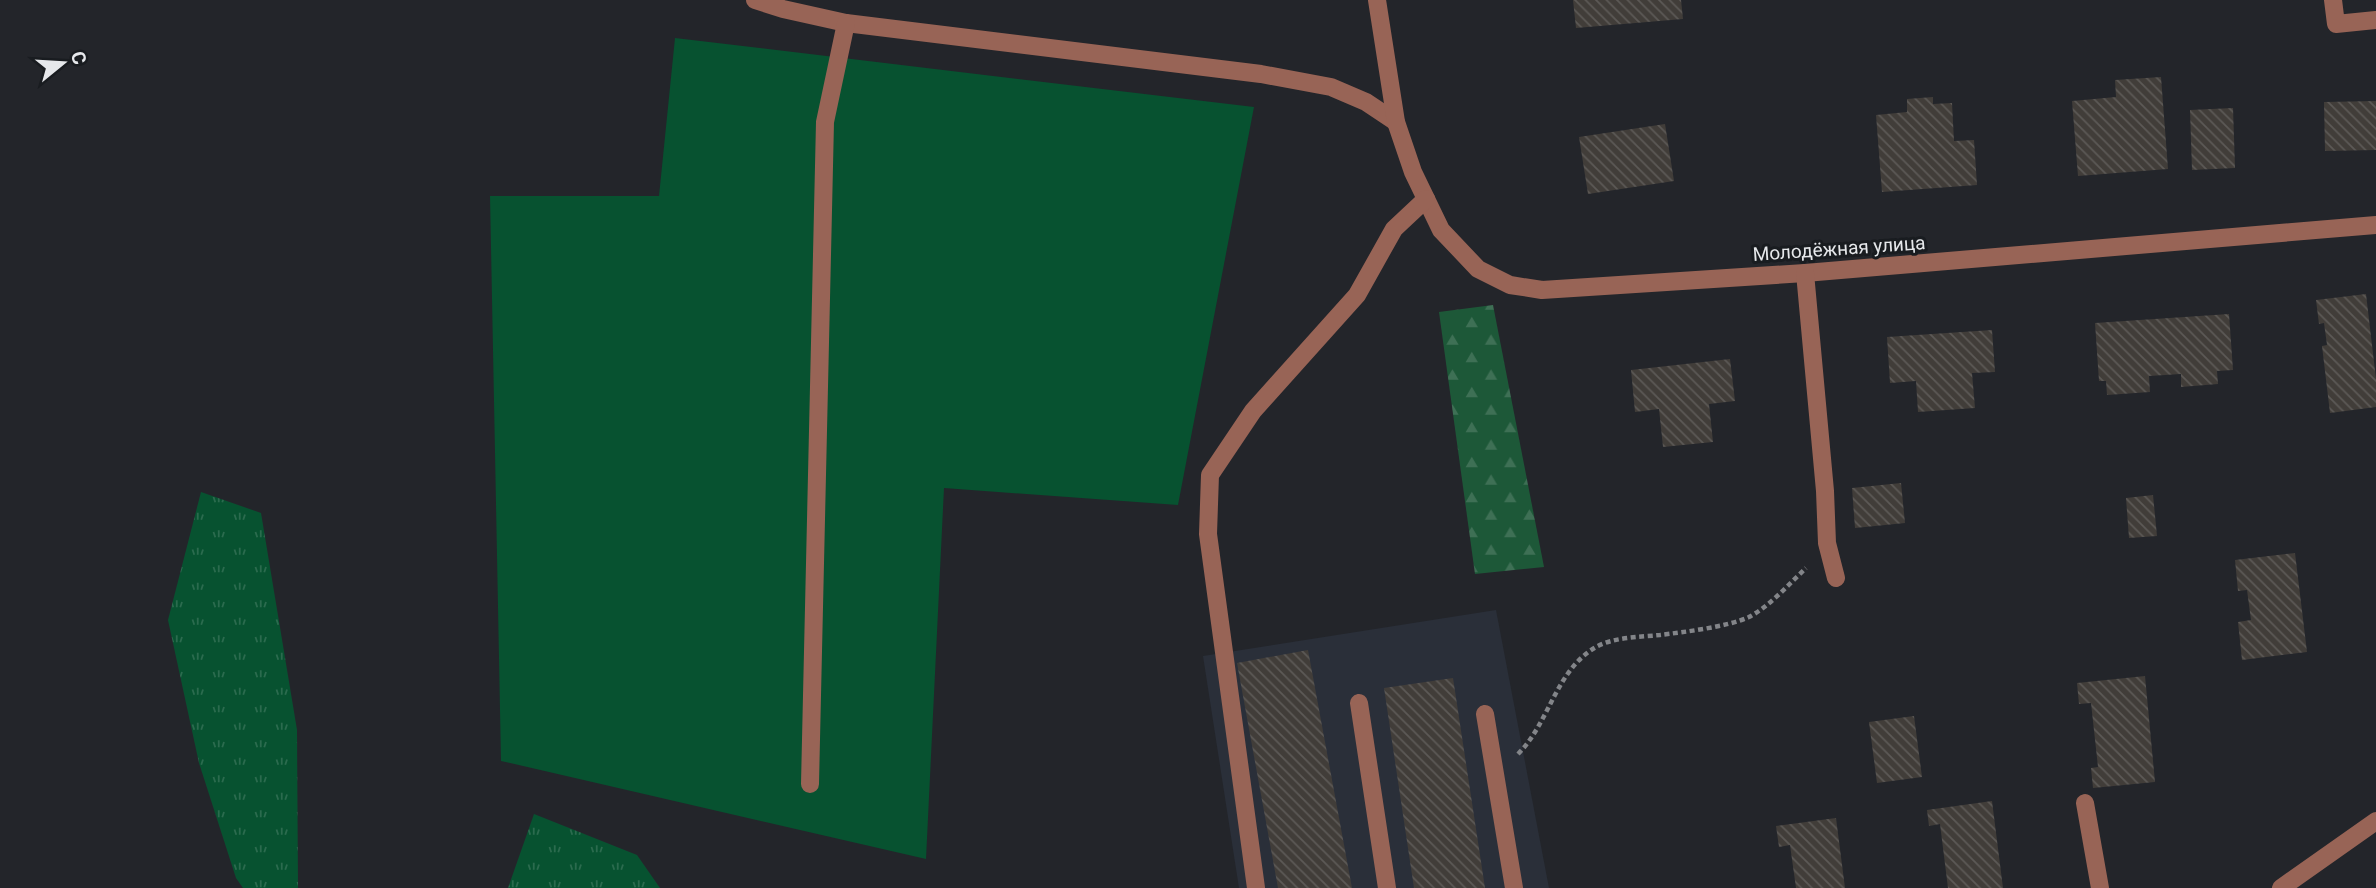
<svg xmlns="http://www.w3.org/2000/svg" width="2376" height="888" font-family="Roboto,sans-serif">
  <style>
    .built { fill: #2a2f39 }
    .grass { fill: url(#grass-tufts) }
    .forest { fill: url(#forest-firs) }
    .garden { fill: #075230 }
    .building { fill: url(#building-back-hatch) }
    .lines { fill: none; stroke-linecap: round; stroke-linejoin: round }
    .path { stroke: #838589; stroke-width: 4.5; stroke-dasharray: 5 3.5; stroke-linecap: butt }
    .minor { stroke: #986456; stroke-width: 18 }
    .labels { text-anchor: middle; stroke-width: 6; stroke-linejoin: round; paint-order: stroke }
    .street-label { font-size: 19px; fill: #e6e8eb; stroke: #191c20 }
  </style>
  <defs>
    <pattern id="grass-tufts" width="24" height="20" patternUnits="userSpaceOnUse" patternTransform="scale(1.75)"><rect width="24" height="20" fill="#075230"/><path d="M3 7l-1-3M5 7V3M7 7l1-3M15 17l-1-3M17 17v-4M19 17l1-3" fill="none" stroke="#2b6b4e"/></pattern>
    <pattern id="forest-firs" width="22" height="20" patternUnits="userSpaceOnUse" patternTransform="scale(1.75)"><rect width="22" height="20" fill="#1d5838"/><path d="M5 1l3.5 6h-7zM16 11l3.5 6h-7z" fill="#3e7055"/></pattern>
    <pattern id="building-back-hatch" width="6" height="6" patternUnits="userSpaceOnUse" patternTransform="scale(1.75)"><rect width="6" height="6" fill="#413d39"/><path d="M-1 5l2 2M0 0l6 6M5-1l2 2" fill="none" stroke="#5c5956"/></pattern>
  </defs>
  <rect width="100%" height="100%" fill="#23252a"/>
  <polygon class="built" points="1496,610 1549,888 1239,888 1203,656"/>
  <g class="grass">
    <polygon points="201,492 261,513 297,730 298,888 243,888 236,878 199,763 168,620"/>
    <polygon points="534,814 637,855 660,888 508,888"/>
  </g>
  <polygon class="forest" points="1493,305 1544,567 1475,574 1439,312"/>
  <polygon class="garden" points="675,38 1254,107 1178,505 944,488 926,859 501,761 490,196 659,196"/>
  <g class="building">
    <polygon points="1573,0 1681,0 1683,19 1576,28"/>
    <polygon points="2161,77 2168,169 2078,176 2072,101 2116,97 2115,80"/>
    <polygon points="1933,97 1933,104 1952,103 1954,141 1974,140 1977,185 1882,192 1876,115 1907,112 1907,99"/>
    <polygon points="2376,101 2376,150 2325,151 2324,102"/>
    <polygon points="2233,108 2235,168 2192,170 2190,110"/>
    <polygon points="1665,124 1674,181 1588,194 1579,137"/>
    <polygon points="2366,294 2376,379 2376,407 2330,413 2322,346 2327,345 2324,323 2319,324 2316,300"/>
    <polygon points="2229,314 2233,370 2217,371 2218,384 2181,387 2181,374 2149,376 2150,392 2107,395 2106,381 2099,381 2095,323"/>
    <polygon points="1992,330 1995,372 1972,373 1975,408 1918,412 1916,381 1890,383 1887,337"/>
    <polygon points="1730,359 1735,401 1709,404 1713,442 1663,447 1659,409 1635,412 1631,370"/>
    <polygon points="1901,483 1905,523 1855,528 1852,488"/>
    <polygon points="2153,495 2157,536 2129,538 2126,498"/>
    <polygon points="2295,553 2307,652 2242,660 2238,622 2251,620 2247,590 2238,591 2235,560"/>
    <polygon points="1308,650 1352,888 1278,888 1237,663"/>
    <polygon points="2145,676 2155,782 2093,788 2091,768 2098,767 2091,703 2079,704 2077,683"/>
    <polygon points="1453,678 1485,888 1414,888 1384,688"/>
    <polygon points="1914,716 1922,777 1877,783 1869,722"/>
    <polygon points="1992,801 2003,888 1948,888 1940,824 1929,826 1927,810"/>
    <polygon points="1836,818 1845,888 1796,888 1790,845 1779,847 1776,826"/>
  </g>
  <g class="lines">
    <path class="path" d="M1518 754C1550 722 1555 671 1596 647 1614 637 1640 637 1660 635 1684 632 1727 627 1749 617 1770 606 1789 584 1806 568"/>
    <g class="minor">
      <polyline points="755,0 783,9 846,23 1261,74 1331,87 1366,102 1396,122"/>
      <polyline points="1377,0 1396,122 1413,172 1441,230 1478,269 1510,285 1542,290 1805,273 2376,225"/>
      <polyline points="2333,0 2336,24 2376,20"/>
      <polyline points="1805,273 1825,491 1827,543 1836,578"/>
      <polyline points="1359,703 1387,888"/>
      <polyline points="1485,714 1514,888"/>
      <polyline points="810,784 825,122 846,23"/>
      <polyline points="2085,803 2100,888"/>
      <polyline points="1256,888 1208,534 1210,475 1253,411 1357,295 1394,229 1426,199"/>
      <polyline points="2281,888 2376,821"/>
    </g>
  </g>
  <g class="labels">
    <g class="street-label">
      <text transform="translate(1839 248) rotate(-4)" y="7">Молодёжная улица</text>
    </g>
  </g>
  <g transform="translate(63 63) rotate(72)" stroke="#191c20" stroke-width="5" paint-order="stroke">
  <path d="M0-5L12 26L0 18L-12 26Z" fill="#e6e8eb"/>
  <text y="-10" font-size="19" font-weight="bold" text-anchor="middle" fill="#e6e8eb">С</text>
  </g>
</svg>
